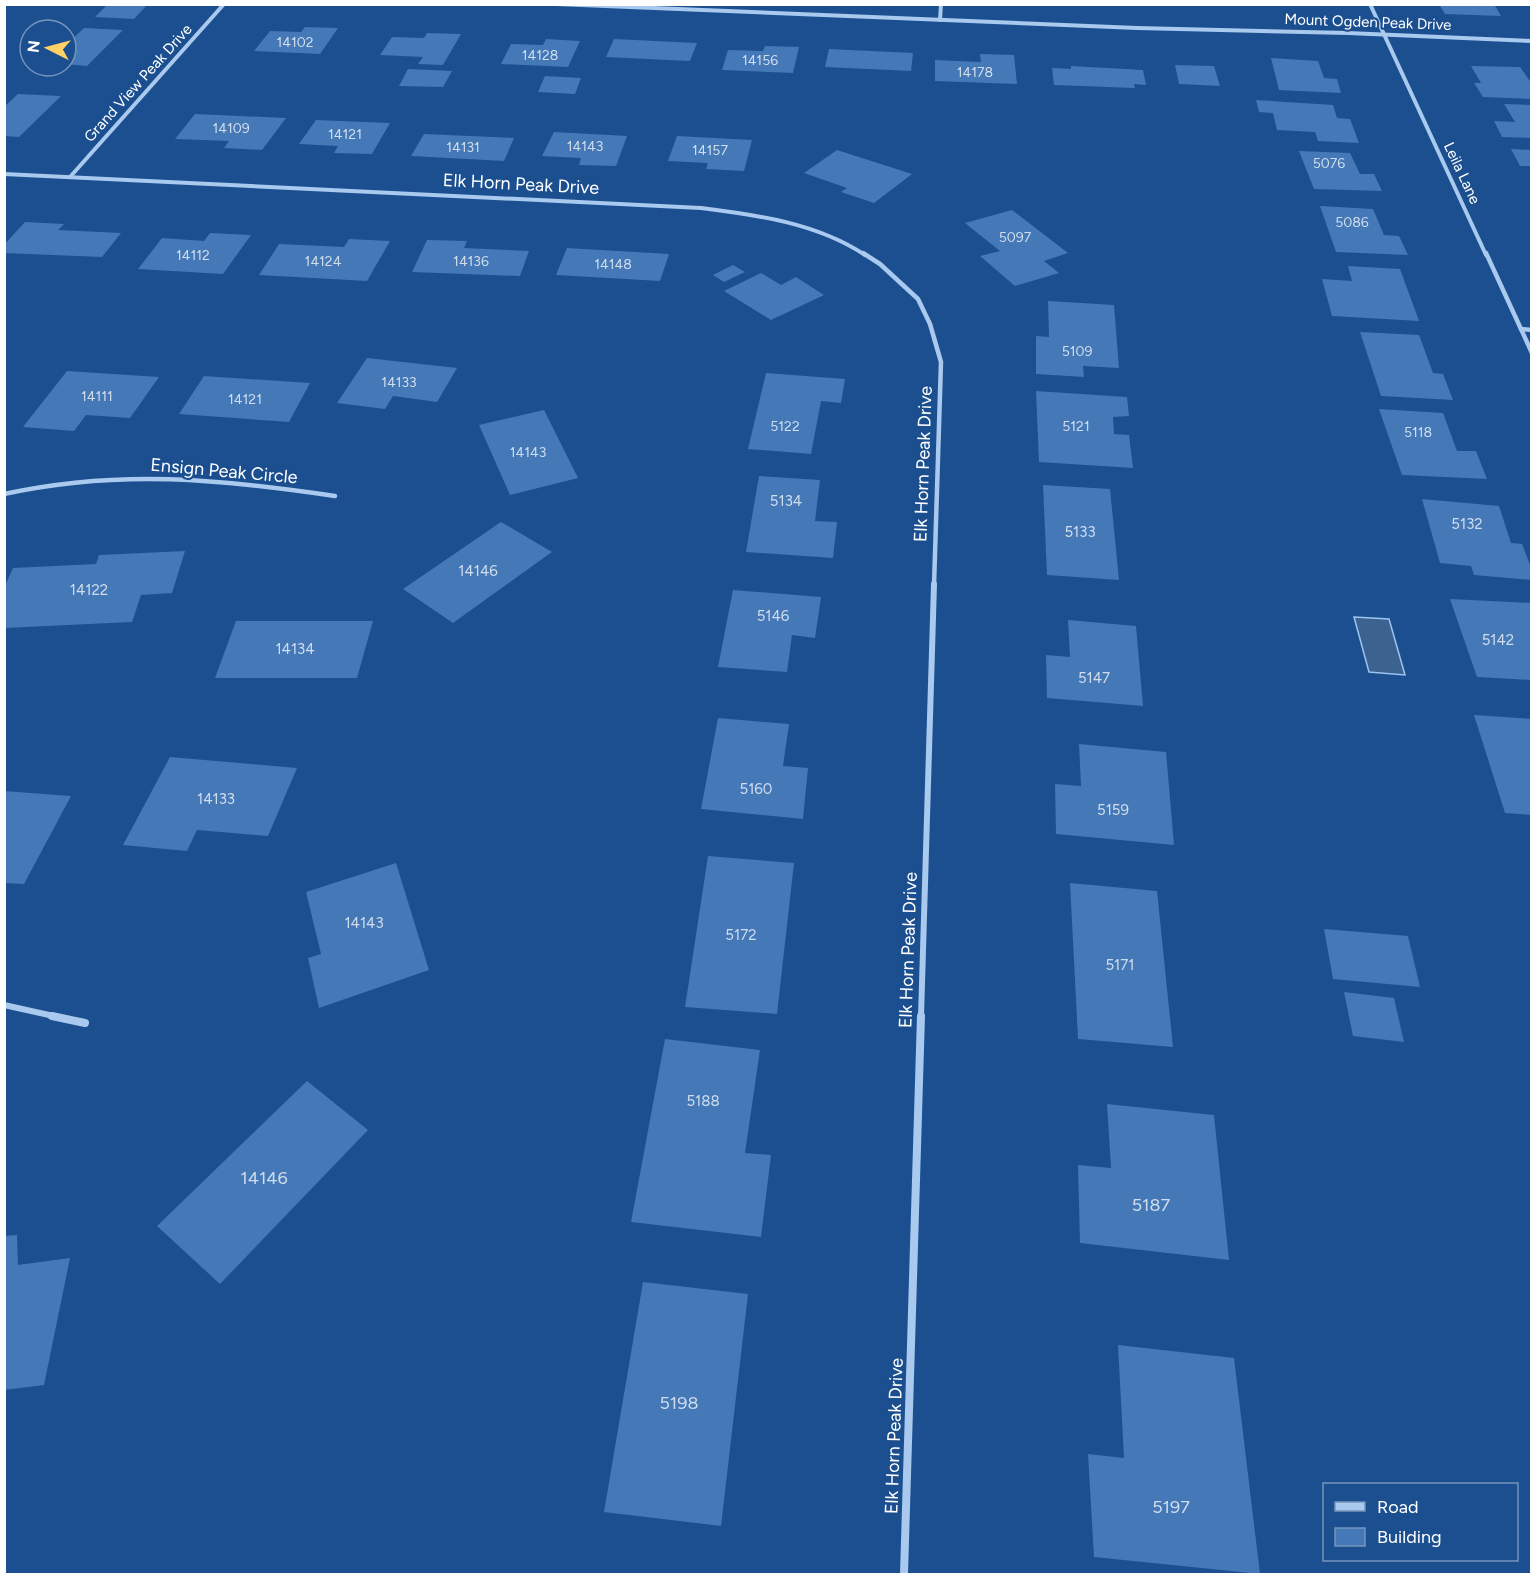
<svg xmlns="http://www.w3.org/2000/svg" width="1536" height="1579" font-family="Figtree,sans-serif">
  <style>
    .water { fill: #3c6290; stroke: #9cc4f0; stroke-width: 1.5 }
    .building { fill: #4478b7 }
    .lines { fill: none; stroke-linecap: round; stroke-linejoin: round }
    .minor-far3 { stroke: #a9c9ee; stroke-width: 4 }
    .minor-far2 { stroke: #a9c9ee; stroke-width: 4.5 }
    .minor-far1 { stroke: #a9c9ee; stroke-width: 6 }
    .minor { stroke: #a9c9ee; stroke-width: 8 }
    .labels { text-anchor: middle; stroke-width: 4.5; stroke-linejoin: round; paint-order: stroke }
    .far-number-label { font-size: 14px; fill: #d0dded }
    .far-street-label { font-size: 15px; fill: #fff; stroke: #1b4f8f }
    .number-label { font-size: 15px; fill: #d0dded }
    .street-label { font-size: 18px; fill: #fff; stroke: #1b4f8f }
    .near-number-label { font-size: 18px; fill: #d0dded }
  </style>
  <rect width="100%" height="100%" fill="#1b4f8f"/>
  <polygon class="water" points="1354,617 1389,619 1405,675 1369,672"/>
  <g class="building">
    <polygon points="108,4 148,4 134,19 95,17"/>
    <polygon points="1439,4 1494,4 1501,16 1445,14"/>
    <polygon points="305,27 338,28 320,54 254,51 270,31 301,32"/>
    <polygon points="84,28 123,30 87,66 66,64 66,45"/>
    <polygon points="427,33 461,34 443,65 418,64 423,57 380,55 392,37 424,38"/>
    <polygon points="546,39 580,41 568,67 501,64 511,44 543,45"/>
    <polygon points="614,39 697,43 690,61 606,57"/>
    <polygon points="765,46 799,47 793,73 722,70 728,50 763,51"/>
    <polygon points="829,49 913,53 911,71 825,67"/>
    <polygon points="980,54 1014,55 1017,84 935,81 935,60 981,62"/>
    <polygon points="1271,58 1318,61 1324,78 1337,79 1341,93 1279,90"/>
    <polygon points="1175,65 1214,66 1220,86 1179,84"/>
    <polygon points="1071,66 1143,70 1146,85 1134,84 1135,88 1054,85 1052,68 1071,69"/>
    <polygon points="1471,66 1520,67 1532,84 1532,99 1483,97 1474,83 1481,83"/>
    <polygon points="408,69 452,71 443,87 399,86"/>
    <polygon points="545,76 581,78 575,94 538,92"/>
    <polygon points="18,94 61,96 19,137 4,136 4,107"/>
    <polygon points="1256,100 1333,105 1337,118 1350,119 1359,143 1318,141 1315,132 1277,130 1273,113 1259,112"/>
    <polygon points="1504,104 1532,105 1532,138 1502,137 1494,121 1515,122"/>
    <polygon points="195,114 286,118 262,150 224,148 229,141 175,139"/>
    <polygon points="316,120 390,123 372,154 334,153 338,146 299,144"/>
    <polygon points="554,132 627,136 616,166 579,165 581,158 542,156"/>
    <polygon points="424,134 514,138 504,161 411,156"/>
    <polygon points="677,136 752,140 744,171 706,169 708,163 668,161"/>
    <polygon points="1511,149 1532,150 1532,166 1520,166"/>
    <polygon points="837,150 912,174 874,203 841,192 847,188 804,173"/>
    <polygon points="1299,151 1350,153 1360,174 1374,174 1382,191 1314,189"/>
    <polygon points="1320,206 1373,209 1384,235 1399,236 1408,255 1336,252"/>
    <polygon points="1012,210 1068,253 1044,261 1059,273 1015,286 980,256 1000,251 965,223"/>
    <polygon points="25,222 64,224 58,230 121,233 102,257 4,253 4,245"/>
    <polygon points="210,233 251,235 223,274 138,269 162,238 204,241"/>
    <polygon points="349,239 390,241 367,281 259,275 279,244 344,247"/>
    <polygon points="427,240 467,241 464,248 529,251 520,276 412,272"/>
    <polygon points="567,248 669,254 660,281 556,275"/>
    <polygon points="733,265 745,272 724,282 713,275"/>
    <polygon points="1348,266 1400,269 1419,321 1332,316 1322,279 1352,281"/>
    <polygon points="761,273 781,285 796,277 824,295 771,320 724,291"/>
    <polygon points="1048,301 1114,305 1119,368 1083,366 1084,377 1036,374 1036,336 1049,337"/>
    <polygon points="1360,332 1419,335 1433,373 1443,374 1453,400 1381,396"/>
    <polygon points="367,358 457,368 437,402 393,396 385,409 337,403"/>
    <polygon points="67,371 159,377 130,418 86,415 74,431 23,427"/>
    <polygon points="766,373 845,379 841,403 821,401 811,454 748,449"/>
    <polygon points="204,376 310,383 289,422 179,414"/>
    <polygon points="1036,391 1127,397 1129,416 1113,417 1114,434 1129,435 1133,468 1039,462"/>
    <polygon points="1379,409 1443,413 1457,451 1476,451 1487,479 1402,475"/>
    <polygon points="544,410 578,478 510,495 479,425"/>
    <polygon points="759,476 820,480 815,521 837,522 833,558 746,552"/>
    <polygon points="1043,485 1110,489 1119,580 1047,575"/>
    <polygon points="1422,499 1499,506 1511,543 1522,544 1532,570 1532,580 1474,575 1471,566 1440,563"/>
    <polygon points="501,522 552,552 453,623 403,589"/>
    <polygon points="185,551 172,593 141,595 132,622 4,628 4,588 13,568 96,564 99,555"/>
    <polygon points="733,590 821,597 815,638 792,635 787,672 718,667"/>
    <polygon points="1450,599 1532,603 1532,680 1477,677"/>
    <polygon points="1068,620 1136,626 1143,706 1047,698 1046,655 1070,657"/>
    <polygon points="236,621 373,621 357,678 215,678"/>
    <polygon points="1474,715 1532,719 1532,815 1505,813"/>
    <polygon points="718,718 789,724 783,766 808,768 803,819 701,809"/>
    <polygon points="1079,744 1166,752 1174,845 1056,834 1055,784 1081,786"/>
    <polygon points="170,757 297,768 268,836 197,830 187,851 123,845"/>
    <polygon points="4,791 71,796 24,884 4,883"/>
    <polygon points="708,856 794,863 777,1014 685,1007"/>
    <polygon points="396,863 429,970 319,1008 308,958 321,954 306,892"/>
    <polygon points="1070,883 1157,891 1173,1047 1078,1039"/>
    <polygon points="1324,929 1408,936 1420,987 1333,979"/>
    <polygon points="1344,992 1394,998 1404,1042 1353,1036"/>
    <polygon points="665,1039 760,1050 745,1153 771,1155 761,1237 631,1222"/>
    <polygon points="307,1081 368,1130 220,1284 157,1226"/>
    <polygon points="1107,1104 1214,1115 1229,1260 1080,1243 1078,1165 1111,1168"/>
    <polygon points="17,1235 18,1265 70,1258 44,1385 4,1390 4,1236"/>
    <polygon points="643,1282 748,1294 721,1526 604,1512"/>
    <polygon points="1118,1345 1234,1358 1260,1574 1094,1557 1088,1454 1124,1458"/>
  </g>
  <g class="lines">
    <g class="minor-far3">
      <polyline points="556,4 1137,28 1348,33 1532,41"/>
      <polyline points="1370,4 1486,255"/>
      <polyline points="940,20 941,4"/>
      <path d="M4 174 701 208C757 215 817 223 865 255"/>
      <polyline points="70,177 224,4"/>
    </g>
    <g class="minor-far2">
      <polyline points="863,253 880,264 918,299 930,324 941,362 934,586"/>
      <polyline points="1486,253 1532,353"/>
      <polyline points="1521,329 1532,330"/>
      <path d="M4 494C120 469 219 479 335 496"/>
    </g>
    <g class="minor-far1">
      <polyline points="4,1005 58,1017"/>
      <polyline points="921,1017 934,584"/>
    </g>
    <g class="minor">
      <polyline points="52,1016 85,1023"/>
      <polyline points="904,1574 921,1016"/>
    </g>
  </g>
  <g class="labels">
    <g class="far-number-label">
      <text x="295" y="47">14102</text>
      <text x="540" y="60">14128</text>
      <text x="760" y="65">14156</text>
      <text x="975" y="77">14178</text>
      <text x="231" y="133">14109</text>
      <text x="345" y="139">14121</text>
      <text x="585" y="151">14143</text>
      <text x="463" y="152">14131</text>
      <text x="710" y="155">14157</text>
      <text x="1329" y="168">5076</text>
      <text x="1352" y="227">5086</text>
      <text x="1015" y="242">5097</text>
      <text x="193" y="260">14112</text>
      <text x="323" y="266">14124</text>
      <text x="471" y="266">14136</text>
      <text x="613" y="269">14148</text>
      <text x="1077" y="356">5109</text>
      <text x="399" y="387">14133</text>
      <text x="97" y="401">14111</text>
      <text x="245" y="404">14121</text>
      <text x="785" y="431">5122</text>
      <text x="1076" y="431">5121</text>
      <text x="1418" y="437">5118</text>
      <text x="528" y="457">14143</text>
    </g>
    <g class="far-street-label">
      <text transform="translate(1368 22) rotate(2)" y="5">Mount Ogden Peak Drive</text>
      <text transform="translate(138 83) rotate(-48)" y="5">Grand View Peak Drive</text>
      <text transform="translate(1462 173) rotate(65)" y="5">Leila Lane</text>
    </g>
    <g class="number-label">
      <text x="786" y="506">5134</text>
      <text x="1467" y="529">5132</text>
      <text x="1080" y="537">5133</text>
      <text x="478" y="576">14146</text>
      <text x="89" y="595">14122</text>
      <text x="773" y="621">5146</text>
      <text x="1498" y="645">5142</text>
      <text x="295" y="654">14134</text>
      <text x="1094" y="683">5147</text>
      <text x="756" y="794">5160</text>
      <text x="216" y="804">14133</text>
      <text x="1113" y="815">5159</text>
      <text x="364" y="928">14143</text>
      <text x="741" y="940">5172</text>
      <text x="1120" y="970">5171</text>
      <text x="703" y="1106">5188</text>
    </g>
    <g class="street-label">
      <text transform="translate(521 184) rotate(3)" y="6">Elk Horn Peak Drive</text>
      <text transform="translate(923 464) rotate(-88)" y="6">Elk Horn Peak Drive</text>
      <text transform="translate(224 471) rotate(5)" y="6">Ensign Peak Circle</text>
      <text transform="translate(908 950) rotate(-88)" y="6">Elk Horn Peak Drive</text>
      <text transform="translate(894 1436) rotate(-88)" y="6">Elk Horn Peak Drive</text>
    </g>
    <g class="near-number-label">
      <text x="264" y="1184">14146</text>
      <text x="1151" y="1211">5187</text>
      <text x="679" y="1409">5198</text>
      <text x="1171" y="1513">5197</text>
    </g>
  </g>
  <rect width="1536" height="1579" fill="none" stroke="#ffffff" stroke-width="12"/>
  <rect x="1323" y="1483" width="195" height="78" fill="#1b4f8f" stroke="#7695bc" stroke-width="1.5"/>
  <rect x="1335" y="1502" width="30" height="9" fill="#a9c9ee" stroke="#7695bc" stroke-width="1.5"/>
  <text x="1377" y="1513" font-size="18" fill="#ffffff">Road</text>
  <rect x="1335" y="1528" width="30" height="18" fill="#4478b7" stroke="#7695bc" stroke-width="1.5"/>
  <text x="1377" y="1543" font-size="18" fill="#ffffff">Building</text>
  <g transform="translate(48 48) rotate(276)"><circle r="28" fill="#1b4f8f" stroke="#7695bc" stroke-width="1.5"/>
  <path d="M0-4.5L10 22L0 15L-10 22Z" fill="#ffd166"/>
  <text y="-9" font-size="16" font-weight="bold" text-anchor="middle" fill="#ffffff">N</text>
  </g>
</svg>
